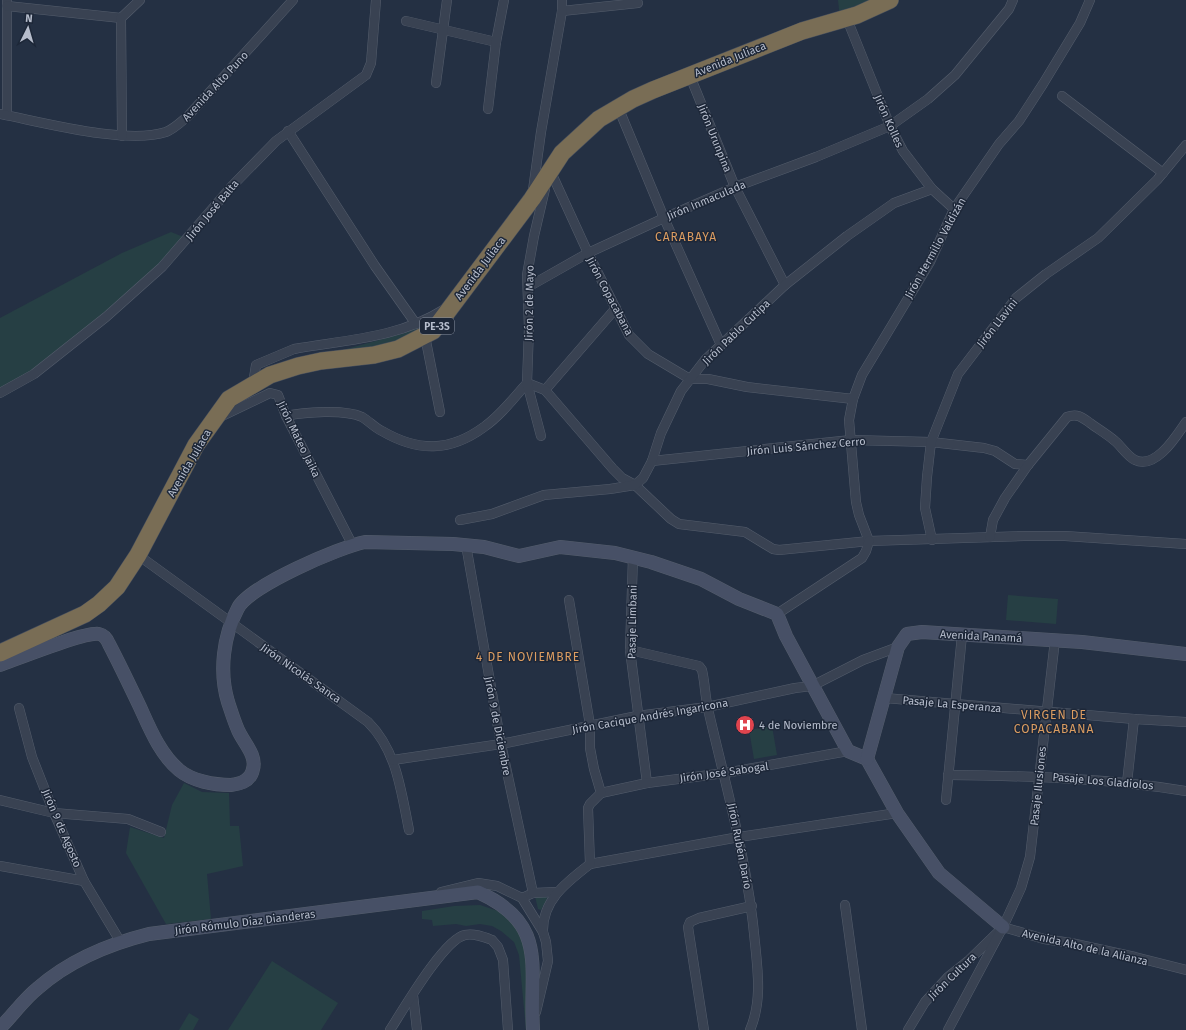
<svg xmlns="http://www.w3.org/2000/svg" width="1186" height="1030" font-family="'Fira Sans',sans-serif">
  <style>
    .green { fill: #263f44 }
    .lines { fill: none; stroke-linecap: round; stroke-linejoin: round }
    .street-casing { stroke: #545d6c; stroke-width: 10 }
    .secondary-casing { stroke: #545d6c; stroke-width: 14 }
    .highway-casing { stroke: #444d5d; stroke-width: 18 }
    .street { stroke: #394252; stroke-width: 9 }
    .secondary { stroke: #475066; stroke-width: 13 }
    .highway { stroke: #796d55; stroke-width: 17 }
    .labels { text-anchor: middle; stroke-width: 3; stroke-linejoin: round; paint-order: stroke }
    .shield { fill: #1d2738; stroke: #8890a0; stroke-width: 1 }
    .shield-label { font-size: 10px; font-weight: bold; fill: #b6bdcc }
    .street-label { font-size: 11px; fill: #b6bdcc; stroke: #1d2738 }
    .poi-label { font-size: 11px; fill: #b6bdcc; stroke: #1d2738; text-anchor: start }
    .neighbourhood-label { font-size: 12px; letter-spacing: 1px; fill: #dc9d61; stroke: #1d2738 }
  </style>
  <rect width="100%" height="100%" fill="#243043"/>
  <g class="green">
    <polygon points="838,0 884,0 840,18"/>
    <polygon points="171,232 191,240 160,272 0,395 0,318 122,253"/>
    <polygon points="431,322 411,342 324,355 405,333"/>
    <polygon points="1008,595 1058,599 1056,624 1006,620"/>
    <polygon points="772,726 777,755 754,759 749,730"/>
    <polygon points="184,783 202,792 229,793 230,826 239,826 243,866 207,874 211,919 166,924 126,853 130,827 164,838 172,805"/>
    <polygon points="535,896 546,896 547,899 541,910 538,909"/>
    <polygon points="480,905 498,911 515,926 525,946 532,1030 526,1030 519,955 514,942 501,931 492,926 480,924 466,926 456,924 433,926 432,920 422,919 422,911 454,906"/>
    <polygon points="272,961 338,1003 321,1030 228,1030"/>
    <polygon points="189,1013 199,1019 193,1030 179,1030"/>
  </g>
  <g class="lines">
    <defs>
      <g id="street">
        <polyline points="7,0 7,115"/>
        <polyline points="7,6 121,18"/>
        <polyline points="562,11 638,3"/>
        <polyline points="847,19 890,126 903,151 932,189 954,209"/>
        <polyline points="406,21 496,42"/>
        <polyline points="690,76 735,187 785,285"/>
        <polyline points="436,83 447,0"/>
        <polyline points="1062,96 1163,173"/>
        <polyline points="618,107 664,218 721,345"/>
        <polyline points="488,109 496,42 504,0"/>
        <path d="M0 114C42 122 126 145 166 132 174 129 181 122 188 116L293 0"/>
        <polyline points="288,131 375,266 416,324"/>
        <polyline points="122,136 121,18 140,0"/>
        <polyline points="550,170 588,253 629,335 648,354 690,379 708,379 747,387 853,399"/>
        <polyline points="533,190 541,132 562,11 562,0"/>
        <polyline points="528,287 588,253 664,218 735,187 816,157 890,126 928,99 955,75 1009,9 1013,0"/>
        <polyline points="425,336 440,412"/>
        <path d="M253 384 256 365 294 349C345 340 399 338 443 310"/>
        <polyline points="545,390 616,308"/>
        <polyline points="0,393 34,374 106,317 162,267 232,186 276,141 366,75 371,63 376,0"/>
        <path d="M286 416C304 412 345 409 362 417 369 421 375 428 382 431 418 452 450 452 484 427 500 416 514 398 527 383L545 390 613 469 622 478 635 485 671 519 679 524 745 532 773 549 779 550 869 541 1024 536H1065L1186 544"/>
        <polyline points="220,417 270,393 278,395 286,416 352,544"/>
        <polyline points="541,436 527,383 529,328 527,275 534,236 545,189"/>
        <polyline points="652,461 851,440 931,442 984,448 995,451 1015,464 1028,465"/>
        <polyline points="460,520 492,514 544,495 610,489 635,485 643,478 652,461 661,433 681,391 705,360 785,285 847,236 894,203 932,189"/>
        <path d="M990 537 993 520 1005 498 1028 465 1067 417C1077 413 1082 417 1090 423 1098 429 1107 434 1115 441 1121 446 1128 457 1135 460 1156 470 1177 435 1186 422"/>
        <polyline points="932,540 925,508 927,477 931,442 958,374 1016,298 1046,274 1098,238 1157,180 1186,145"/>
        <polyline points="869,541 859,515 856,502 849,420 853,399 862,375 930,262 954,209 999,144 1019,121 1043,84 1080,23 1090,0"/>
        <polyline points="466,545 501,744 533,893 522,898"/>
        <path d="M138 555 368 722C397 751 401 791 409 830"/>
        <polyline points="633,557 630,650 647,783"/>
        <polyline points="777,614 862,558 866,551 869,541"/>
        <path d="M630 650 699 666 702 670C705 683 705 696 708 709 726 787 748 863 755 943 758 972 762 1002 750 1030"/>
        <polyline points="885,698 1134,719 1186,722"/>
        <polyline points="19,708 32,757 54,813 84,881 120,941"/>
        <polyline points="393,760 501,744 637,716 707,707 795,688 812,686 863,660 898,647"/>
        <path d="M948 775C1028 776 1107 778 1186 791"/>
        <polyline points="1127,783 1134,719"/>
        <polyline points="601,793 647,783 725,773 848,751"/>
        <polyline points="0,800 54,813 128,819 161,832"/>
        <polyline points="946,800 962,635"/>
        <polyline points="590,864 739,837 897,813"/>
        <polyline points="0,866 84,881"/>
        <polyline points="441,892 478,883 497,886 522,898 543,932 546,942 548,961 536,1012"/>
        <polyline points="533,893 556,892"/>
        <polyline points="845,905 862,1030"/>
        <polyline points="1003,927 1044,939 1071,943 1135,957 1186,970"/>
        <path d="M543 932C542 900 567 882 590 864L588 808 590 804 601 793 594 769 590 748V725L569 600"/>
        <polyline points="413,995 417,1030"/>
        <path d="M390 1030C403 1010 444 939 465 935 474 933 484 937 492 940L498 947 503 960 508 1030"/>
        <polyline points="704,1030 688,927 690,922 699,918 752,906"/>
        <polyline points="908,1030 925,1002 948,977 968,961 998,932"/>
        <polyline points="948,1030 1003,927 1021,888 1030,857 1055,640"/>
      </g>
      <g id="secondary">
        <path d="M0 665C17 659 86 631 99 634 104 635 107 639 109 644 120 665 130 686 140 707 150 729 160 754 179 770 192 781 214 785 231 785 241 784 251 780 253 769 257 755 243 742 238 730 234 721 231 711 228 702 219 672 223 636 238 608 249 586 340 547 365 542L453 544 484 547 519 556 560 547 615 553 651 562 701 579 739 599 777 614 786 636 848 751 867 759 897 813 939 873 1003 927"/>
        <polyline points="867,759 898,647 907,634 922,632 1082,642 1186,654"/>
        <path d="M0 1028C13 1015 24 999 38 988 70 960 109 944 149 934L478 892C549 924 529 966 533 1030"/>
      </g>
      <polyline id="highway" points="0,653 85,614 99,604 117,587 138,555 196,445 229,399 270,375 298,366 321,361 374,355 398,349 433,331 532,199 562,153 599,119 633,99 653,90 802,31 857,15 890,0"/>
    </defs>
    <use href="#street" class="street-casing"/>
    <use href="#secondary" class="secondary-casing"/>
    <use href="#highway" class="highway-casing"/>
    <use href="#street" class="street"/>
    <use href="#secondary" class="secondary"/>
    <use href="#highway" class="highway"/>
  </g>
  <defs>
    <symbol id="hospital-disc" viewBox="-11 -11 22 22"><circle r="9.5" fill="#e0444e" stroke="#1d2738"/><path d="M-5-5h3v3.5h4V-5h3V5h-3V1.5h-4V5h-3Z" fill="#fff"/></symbol>
  </defs>
  <g fill-rule="evenodd">
    <use href="#hospital-disc" x="734" y="714" width="22" height="22"/>
  </g>
  <g class="labels">
    <rect class="shield" x="420" y="318" width="34" height="16" rx="3"/>
    <g class="shield-label">
      <text x="437" y="330">PE-3S</text>
    </g>
    <g class="street-label">
      <text transform="translate(730 59) rotate(-22)" y="4">Avenida Juliaca</text>
      <text transform="translate(215 86) rotate(-47)" y="4">Avenida Alto Puno</text>
      <text transform="translate(889 121) rotate(66)" y="4">Jirón Kolles</text>
      <text transform="translate(715 138) rotate(68)" y="4">Jirón Urunpina</text>
      <text transform="translate(706 200) rotate(-23)" y="4">Jirón Inmaculada</text>
      <text transform="translate(212 210) rotate(-50)" y="4">Jirón José Balta</text>
      <text transform="translate(935 248) rotate(-61)" y="4">Jirón Hermilio Valdizán</text>
      <text transform="translate(480 268) rotate(-53)" y="4">Avenida Juliaca</text>
      <text transform="translate(610 296) rotate(62)" y="4">Jirón Copacabana</text>
      <text transform="translate(529 303) rotate(-89)" y="4">Jirón 2 de Mayo</text>
      <text transform="translate(997 323) rotate(-52)" y="4">Jirón Llavini</text>
      <text transform="translate(736 332) rotate(-44)" y="4">Jirón Pablo Cutipa</text>
      <text transform="translate(299 439) rotate(64)" y="4">Jirón Mateo Jaika</text>
      <text transform="translate(806 446) rotate(-5)" y="4">Jirón Luis Sánchez Cerro</text>
      <text transform="translate(189 463) rotate(-60)" y="4">Avenida Juliaca</text>
      <text transform="translate(632 622) rotate(-89)" y="4">Pasaje Limbani</text>
      <text transform="translate(981 636) rotate(3)" y="4">Avenida Panamá</text>
      <text transform="translate(301 673) rotate(35)" y="4">Jirón Nicolás Sanca</text>
      <text transform="translate(952 704) rotate(5)" y="4">Pasaje La Esperanza</text>
      <text transform="translate(650 716) rotate(-10)" y="4">Jirón Cacique Andrés Ingaricona</text>
      <text transform="translate(498 726) rotate(79)" y="4">Jirón 9 de Diciembre</text>
      <text transform="translate(724 772) rotate(-8)" y="4">Jirón José Sabogal</text>
      <text transform="translate(1103 781) rotate(5)" y="4">Pasaje Los Gladiolos</text>
      <text transform="translate(1038 786) rotate(-84)" y="4">Pasaje Ilusiones</text>
      <text transform="translate(62 828) rotate(67)" y="4">Jirón 9 de Agosto</text>
      <text transform="translate(740 846) rotate(79)" y="4">Jirón Rubén Darío</text>
      <text transform="translate(245 922) rotate(-7)" y="4">Jirón Rómulo Díaz Dianderas</text>
      <text transform="translate(1085 947) rotate(13)" y="4">Avenida Alto de la Alianza</text>
      <text transform="translate(952 976) rotate(-44)" y="4">Jirón Cultura</text>
    </g>
    <g class="poi-label">
      <text x="759" y="729">4 de Noviembre</text>
    </g>
    <g class="neighbourhood-label">
      <text x="686" y="241">CARABAYA</text>
      <text x="528" y="661">4 DE NOVIEMBRE</text>
      <text x="1054" y="719">VIRGEN DE<tspan x="1054" dy="14">COPACABANA</tspan></text>
    </g>
  </g>
  <g transform="translate(28 28) rotate(5)" stroke="#1d2738" stroke-width="3" paint-order="stroke">
  <path d="M0-3L7 15L0 10L-7 15Z" fill="#b6bdcc"/>
  <text y="-6" font-size="11" font-weight="bold" text-anchor="middle" fill="#b6bdcc">N</text>
  </g>
</svg>
